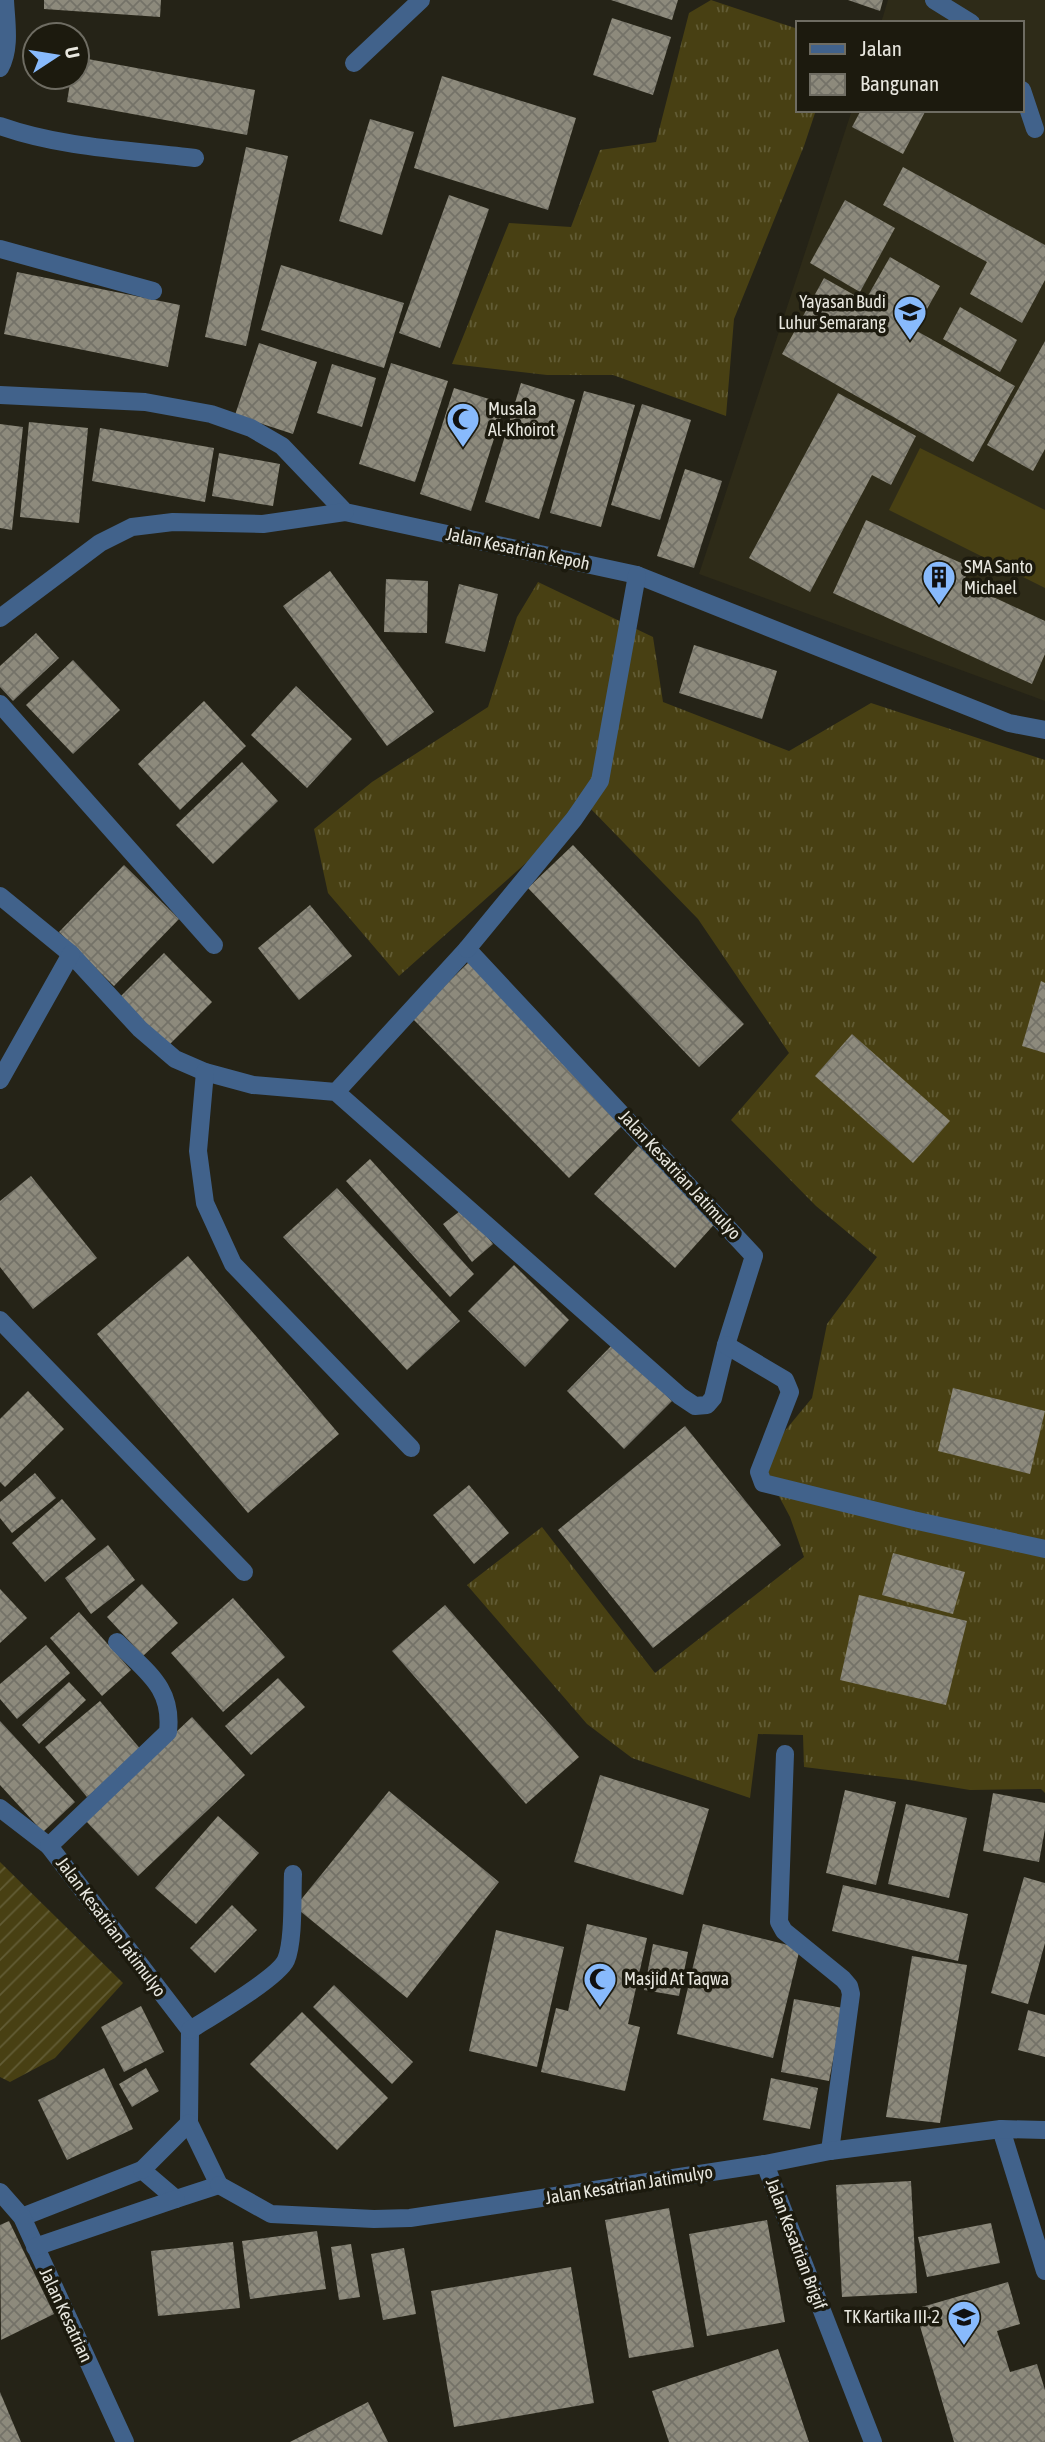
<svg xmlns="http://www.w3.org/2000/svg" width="1045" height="2442" font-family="'Asap Condensed',sans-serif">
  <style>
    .built { fill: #2e2b18 }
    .grass { fill: url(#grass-tufts) }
    .garden { fill: url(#garden-furrows) }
    .pitch { fill: #484013 }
    .building { fill: url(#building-cross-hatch) }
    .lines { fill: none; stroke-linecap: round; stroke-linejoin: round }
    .minor { stroke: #41628b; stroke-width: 18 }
    .labels { text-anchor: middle; stroke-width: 7; stroke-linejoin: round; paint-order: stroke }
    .poi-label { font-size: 18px; fill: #e8e7df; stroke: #1c1a0e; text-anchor: start }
    .street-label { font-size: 18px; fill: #e8e7df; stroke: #1c1a0e }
  </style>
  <defs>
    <pattern id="grass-tufts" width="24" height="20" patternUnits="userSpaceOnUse" patternTransform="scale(1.75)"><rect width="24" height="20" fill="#484013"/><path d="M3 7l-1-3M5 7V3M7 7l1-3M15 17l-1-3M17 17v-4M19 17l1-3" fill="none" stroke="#625c35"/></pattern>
    <pattern id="garden-furrows" width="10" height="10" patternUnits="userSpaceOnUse" patternTransform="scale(1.75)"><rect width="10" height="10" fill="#484013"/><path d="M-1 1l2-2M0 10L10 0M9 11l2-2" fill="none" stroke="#625c35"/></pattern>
    <pattern id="building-cross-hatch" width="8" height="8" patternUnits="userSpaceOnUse" patternTransform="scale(1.75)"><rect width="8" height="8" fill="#8d8a7c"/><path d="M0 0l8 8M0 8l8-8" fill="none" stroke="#747268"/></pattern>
  </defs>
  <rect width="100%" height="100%" fill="#252317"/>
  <polygon class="built" points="888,0 1045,0 1045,701 699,574 852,110 1022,110 1022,23 881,23"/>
  <g class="grass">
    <polygon points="711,0 798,29 798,110 816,110 804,146 734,319 726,416 613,375 547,375 452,364 509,223 571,227 600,150 656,142 689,13"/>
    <polygon points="538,582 653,637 663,702 789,751 871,703 1045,760 1045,1793 1041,1789 970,1790 909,1780 804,1767 803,1735 758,1734 750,1798 632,1758 587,1724 467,1585 542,1527 655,1673 804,1557 790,1517 760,1461 812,1398 827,1324 877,1257 816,1206 731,1120 789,1053 698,919 589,807 399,976 328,893 314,829 372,782 488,707 517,617"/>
  </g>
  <polygon class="garden" points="0,1862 123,1983 55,2058 10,2082 0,2077"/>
  <polygon class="pitch" points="920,448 1045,510 1045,588 889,510"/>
  <g class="building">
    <polygon points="44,0 161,0 160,17 44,9"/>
    <polygon points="611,0 678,0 672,20"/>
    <polygon points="848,0 883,0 880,11"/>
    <polygon points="612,18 671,37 653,95 593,75"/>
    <polygon points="77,57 255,90 247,135 67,102 71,77 77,77"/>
    <polygon points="442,76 576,118 548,210 414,168"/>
    <polygon points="861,110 926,110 903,154 852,127"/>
    <polygon points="370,119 414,132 382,235 339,221"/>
    <polygon points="246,147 288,156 246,346 205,337"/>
    <polygon points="903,167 1045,245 1045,280 1022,323 970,294 987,262 883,205"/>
    <polygon points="449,195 489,209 440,348 399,333"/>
    <polygon points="845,200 895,228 860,292 810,263"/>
    <polygon points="890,257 940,286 915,330 1015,386 973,462 782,354 824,278 865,301"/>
    <polygon points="281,265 404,303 384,368 261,330"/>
    <polygon points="17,272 180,305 168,367 4,334"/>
    <polygon points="960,307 1017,340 1000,372 943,339"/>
    <polygon points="1045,341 1045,449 1033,471 987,445"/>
    <polygon points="259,343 317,362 293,434 235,415"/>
    <polygon points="391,363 448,381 415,482 359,464"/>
    <polygon points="332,364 376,378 362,427 317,413"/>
    <polygon points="521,383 575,400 539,519 485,502"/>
    <polygon points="454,388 505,404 471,511 420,494"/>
    <polygon points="584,391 635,405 601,527 550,513"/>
    <polygon points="838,393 916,436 891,485 872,475 810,592 749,558"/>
    <polygon points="642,404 691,420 660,520 611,505"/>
    <polygon points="29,422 88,428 79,523 20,517"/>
    <polygon points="0,424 23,427 12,530 0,528"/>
    <polygon points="100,428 214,448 205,502 92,481"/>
    <polygon points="219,453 280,464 273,506 212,496"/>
    <polygon points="685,469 722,481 694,568 657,556"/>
    <polygon points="866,520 970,567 963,583 1045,621 1045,654 1032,684 833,593"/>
    <polygon points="330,571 434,712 387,746 283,606"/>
    <polygon points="386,579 428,581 427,633 384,632"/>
    <polygon points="459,584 498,594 485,652 445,643"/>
    <polygon points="36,633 59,658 13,701 0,687 0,666"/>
    <polygon points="694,645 777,671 762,719 679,693"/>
    <polygon points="73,660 120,710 73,754 26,705"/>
    <polygon points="296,686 352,739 307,788 251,735"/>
    <polygon points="204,701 246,746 180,810 138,764"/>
    <polygon points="242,762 278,801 213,864 176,825"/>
    <polygon points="573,845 744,1024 699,1067 528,888"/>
    <polygon points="124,865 179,919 114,986 59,932"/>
    <polygon points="310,905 352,956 299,1000 258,948"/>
    <polygon points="164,953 212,1002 168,1046 120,997"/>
    <polygon points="470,961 627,1121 569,1178 412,1018"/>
    <polygon points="1041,981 1045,983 1045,1053 1022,1046"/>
    <polygon points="852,1034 950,1121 913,1163 815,1076"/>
    <polygon points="638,1146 719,1219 675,1268 594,1194"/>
    <polygon points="370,1159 474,1274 450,1297 346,1181"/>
    <polygon points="31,1176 97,1258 33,1309 0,1267 0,1201"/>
    <polygon points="337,1188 460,1321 407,1370 283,1237"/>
    <polygon points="464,1208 493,1244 472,1262 443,1224"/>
    <polygon points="188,1256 339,1434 248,1513 97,1334"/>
    <polygon points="514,1265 569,1320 525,1367 468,1311"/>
    <polygon points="614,1343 672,1401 624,1449 567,1391"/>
    <polygon points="953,1388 1045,1411 1030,1474 938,1451"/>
    <polygon points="28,1391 64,1429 5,1487 0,1482 0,1419"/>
    <polygon points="685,1426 781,1545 653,1648 558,1530"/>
    <polygon points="35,1473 56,1498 12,1533 0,1518 0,1502"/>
    <polygon points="469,1485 509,1533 474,1564 433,1515"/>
    <polygon points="62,1499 96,1539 45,1582 12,1543"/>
    <polygon points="108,1545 135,1580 91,1614 65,1578"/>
    <polygon points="893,1553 965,1572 953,1614 882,1595"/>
    <polygon points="142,1584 178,1623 143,1656 107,1617"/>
    <polygon points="0,1589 27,1618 0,1643"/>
    <polygon points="859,1595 967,1621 946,1705 840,1680"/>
    <polygon points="233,1598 285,1657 223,1712 171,1653"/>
    <polygon points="445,1605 579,1757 526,1804 392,1651"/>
    <polygon points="79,1612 131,1670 102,1696 50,1638"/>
    <polygon points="46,1645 70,1673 17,1719 0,1699 0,1684"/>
    <polygon points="278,1678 305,1707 251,1755 225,1726"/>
    <polygon points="69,1682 86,1700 39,1744 22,1725"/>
    <polygon points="100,1701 142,1751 87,1797 45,1747"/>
    <polygon points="192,1717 245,1775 138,1876 84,1819"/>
    <polygon points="0,1721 75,1802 43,1832 0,1785"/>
    <polygon points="600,1775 709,1809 683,1895 574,1862"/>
    <polygon points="845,1790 896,1802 876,1885 826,1873"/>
    <polygon points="389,1791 499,1882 407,1998 295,1907"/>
    <polygon points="993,1793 1045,1803 1045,1829 1039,1862 983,1851"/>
    <polygon points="906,1804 967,1818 949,1898 888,1884"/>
    <polygon points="218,1816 259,1853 196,1924 155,1888"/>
    <polygon points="1024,1877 1045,1883 1045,1943 1028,2004 991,1993"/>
    <polygon points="843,1885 968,1914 958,1961 832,1931"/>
    <polygon points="232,1905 257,1930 215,1973 190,1948"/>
    <polygon points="587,1924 647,1938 628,2024 640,2027 625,2091 541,2072 556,2008 568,2011"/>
    <polygon points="703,1924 800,1948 773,2058 677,2034"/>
    <polygon points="496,1930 564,1947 537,2067 469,2051"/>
    <polygon points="653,1944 688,1952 679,1996 644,1990"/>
    <polygon points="912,1956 967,1965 940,2123 886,2117"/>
    <polygon points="334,1985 413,2062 392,2084 313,2007"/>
    <polygon points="794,1999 843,2008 829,2081 781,2072"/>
    <polygon points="141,2006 164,2052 124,2072 101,2027"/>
    <polygon points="1028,2010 1045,2015 1045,2057 1018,2050"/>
    <polygon points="302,2012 388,2098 337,2150 250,2064"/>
    <polygon points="104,2068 133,2129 67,2160 38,2100"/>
    <polygon points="146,2068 159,2091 132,2107 119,2084"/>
    <polygon points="771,2078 818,2088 810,2129 763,2120"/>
    <polygon points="911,2181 917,2293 842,2297 836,2185"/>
    <polygon points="669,2208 694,2347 629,2358 605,2220"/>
    <polygon points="767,2220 785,2322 707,2336 689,2234"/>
    <polygon points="9,2221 54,2314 1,2340 0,2225"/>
    <polygon points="991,2223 1000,2263 927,2277 918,2237"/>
    <polygon points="317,2231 326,2289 250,2299 242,2241"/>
    <polygon points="233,2242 240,2308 158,2316 151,2251"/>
    <polygon points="351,2244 360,2297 339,2300 331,2247"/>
    <polygon points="404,2248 416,2314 383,2320 371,2254"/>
    <polygon points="571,2267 594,2403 454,2427 431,2291"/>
    <polygon points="1008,2282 1020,2324 997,2331 1010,2372 1037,2364 1045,2390 1045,2442 954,2442 915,2309"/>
    <polygon points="778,2349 809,2442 669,2442 652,2391"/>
    <polygon points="0,2392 21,2442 0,2442"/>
    <polygon points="368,2402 388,2442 290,2442"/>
  </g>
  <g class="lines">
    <g class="minor">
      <polyline points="934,0 971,23"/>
      <polyline points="354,63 421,0"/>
      <path d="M0 68C11 48 6 22 5 0"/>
      <polyline points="1022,90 1035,129"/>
      <path d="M0 126C62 148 130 150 195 158"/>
      <polyline points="0,249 153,291"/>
      <polyline points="0,395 145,402 211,414 251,428 282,446 345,512 637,575 1009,723 1045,730"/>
      <polyline points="0,618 100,543 132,527 173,522 263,524 345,512"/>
      <polyline points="0,704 214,945"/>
      <polyline points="0,896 71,954 140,1029 175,1059 205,1072 253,1085 336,1092 680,1396 695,1406 707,1405 713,1398 726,1345 754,1256 467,949 336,1092"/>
      <polyline points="467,949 574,819 600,781 637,575"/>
      <polyline points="205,1072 198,1151 205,1203 233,1264 411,1448"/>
      <polyline points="0,1080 71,954"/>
      <polyline points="0,1320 244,1572"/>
      <polyline points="726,1345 785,1380 790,1392 759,1472 763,1483 913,1520 1045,1549"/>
      <polyline points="785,1754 779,1922 784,1931 843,1979 849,1986 851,1994 830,2151"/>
      <polyline points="0,1808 49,1846 190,2030 189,2123 219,2185 176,2199 142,2170 22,2217"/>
      <path d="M49 1846 168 1732C173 1687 146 1672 117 1642"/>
      <path d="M190 2030C209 2018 278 1978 286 1960 294 1941 292 1896 293 1874"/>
      <polyline points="1001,2129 1045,2271"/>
      <polyline points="765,2164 873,2442"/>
      <polyline points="142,2170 189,2123"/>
      <polyline points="219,2185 271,2214 374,2219 410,2218 765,2164 830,2151 1001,2129 1045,2130"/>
      <polyline points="0,2192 22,2217 125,2442"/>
      <polyline points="35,2247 176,2199"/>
    </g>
  </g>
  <defs>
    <symbol id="school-pin" viewBox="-11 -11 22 30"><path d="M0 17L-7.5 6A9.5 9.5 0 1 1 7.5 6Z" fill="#88bafc" stroke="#1c1a0e"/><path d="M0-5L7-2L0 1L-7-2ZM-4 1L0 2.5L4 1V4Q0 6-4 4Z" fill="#111"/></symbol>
    <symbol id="mosque-pin" viewBox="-11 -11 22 30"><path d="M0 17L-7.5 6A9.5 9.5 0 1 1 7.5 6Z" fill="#88bafc" stroke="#1c1a0e"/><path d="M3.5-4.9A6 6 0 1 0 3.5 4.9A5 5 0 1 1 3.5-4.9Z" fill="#111"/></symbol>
    <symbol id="building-pin" viewBox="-11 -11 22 30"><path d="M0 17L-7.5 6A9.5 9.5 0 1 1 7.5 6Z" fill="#88bafc" stroke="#1c1a0e"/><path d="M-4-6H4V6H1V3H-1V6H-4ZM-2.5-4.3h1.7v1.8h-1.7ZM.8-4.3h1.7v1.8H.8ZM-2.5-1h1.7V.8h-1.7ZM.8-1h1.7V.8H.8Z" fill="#111"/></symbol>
  </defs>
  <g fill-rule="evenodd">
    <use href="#school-pin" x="891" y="293" width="38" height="52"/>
    <use href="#mosque-pin" x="444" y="400" width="38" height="52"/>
    <use href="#building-pin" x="920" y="558" width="38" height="52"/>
    <use href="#mosque-pin" x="581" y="1960" width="38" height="52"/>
    <use href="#school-pin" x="945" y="2298" width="38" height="52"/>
  </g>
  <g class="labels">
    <g class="poi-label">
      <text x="886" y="308" text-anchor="end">Yayasan Budi<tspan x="886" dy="21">Luhur Semarang</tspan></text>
      <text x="488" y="415">Musala<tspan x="488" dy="21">Al-Khoirot</tspan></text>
      <text x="964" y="573">SMA Santo<tspan x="964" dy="21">Michael</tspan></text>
      <text x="624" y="1985">Masjid At Taqwa</text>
      <text x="940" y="2323" text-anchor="end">TK Kartika III-2</text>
    </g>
    <g class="street-label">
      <text transform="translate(518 549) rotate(12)" y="6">Jalan Kesatrian Kepoh</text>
      <text transform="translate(680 1175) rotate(47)" y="6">Jalan Kesatrian Jatimulyo</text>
      <text transform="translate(111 1927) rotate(53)" y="6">Jalan Kesatrian Jatimulyo</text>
      <text transform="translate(629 2185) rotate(-9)" y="6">Jalan Kesatrian Jatimulyo</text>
      <text transform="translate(796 2244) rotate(69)" y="6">Jalan Kesatrian Brigif</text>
      <text transform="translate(66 2315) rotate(65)" y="6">Jalan Kesatrian</text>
    </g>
  </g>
  <rect x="796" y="21" width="228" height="91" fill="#1c1a0e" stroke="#6e6c62" stroke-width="2"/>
  <rect x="810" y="44" width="35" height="10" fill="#41628b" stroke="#6e6c62" stroke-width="2"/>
  <text x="860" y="56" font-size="21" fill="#e8e7df">Jalan</text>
  <rect x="810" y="74" width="35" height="21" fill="url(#building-cross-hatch)" stroke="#6e6c62" stroke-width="2"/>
  <text x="860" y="91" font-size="21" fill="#e8e7df">Bangunan</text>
  <g transform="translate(56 56) rotate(78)"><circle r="33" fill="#1c1a0e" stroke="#6e6c62" stroke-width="2"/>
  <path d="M0-5L12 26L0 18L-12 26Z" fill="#88bafc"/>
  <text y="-10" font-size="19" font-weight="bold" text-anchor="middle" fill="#e8e7df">U</text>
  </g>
</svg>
